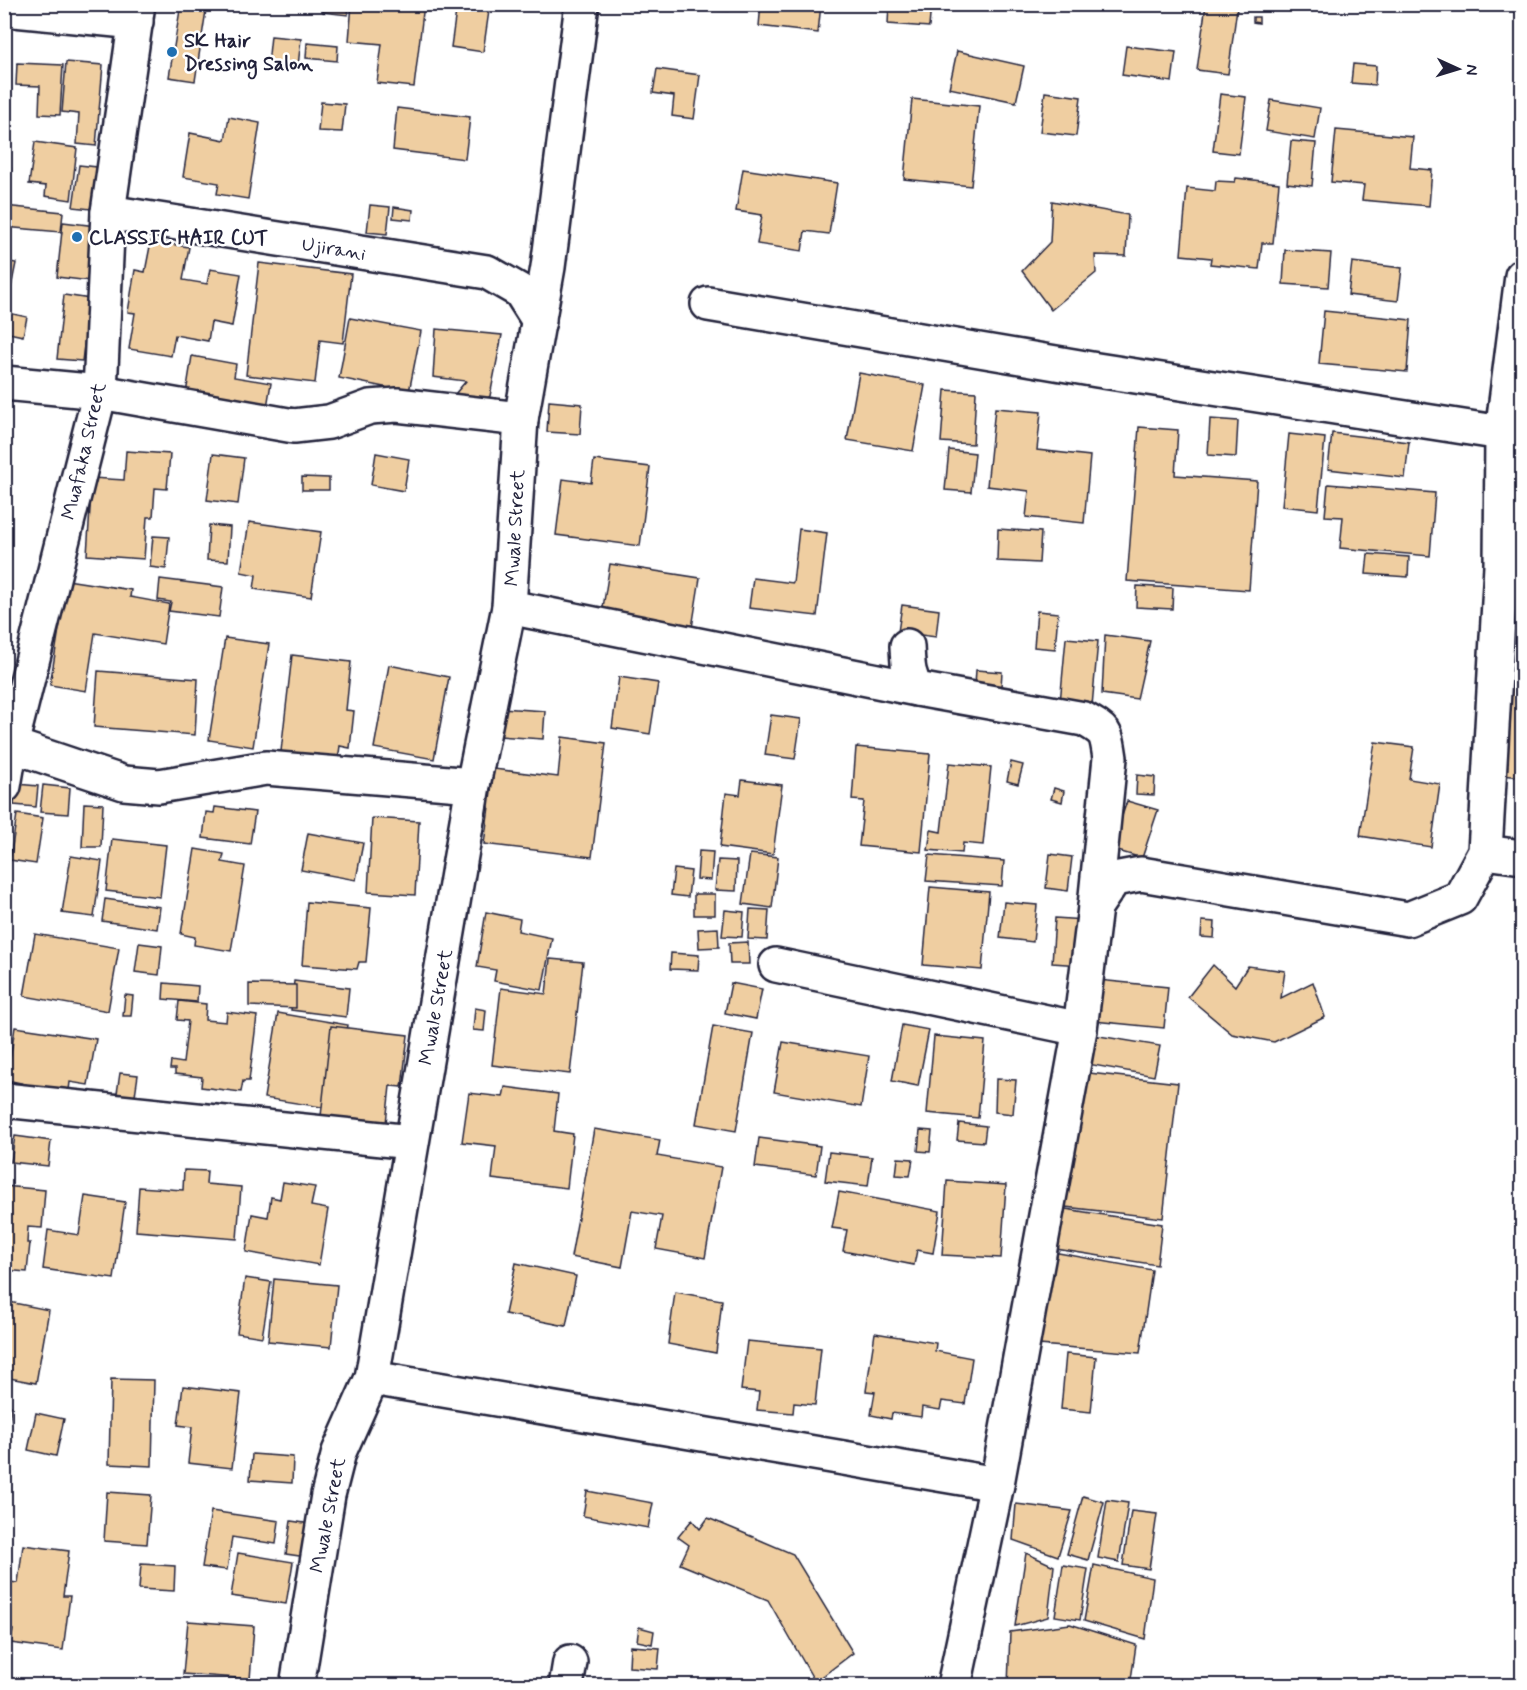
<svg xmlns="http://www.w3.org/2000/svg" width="1527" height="1690" font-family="Mynerve,sans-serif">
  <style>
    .building { fill: #efcea1; stroke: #22223b; stroke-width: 1.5 }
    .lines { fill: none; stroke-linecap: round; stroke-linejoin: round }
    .minor-casing { stroke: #22223b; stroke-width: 38 }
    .minor { stroke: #fff; stroke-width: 33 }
    .poi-dot { fill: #1f6fb2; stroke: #fff; stroke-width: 2 }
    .labels { text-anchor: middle; stroke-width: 5; stroke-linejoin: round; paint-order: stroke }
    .poi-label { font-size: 20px; font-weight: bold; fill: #22223b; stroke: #fff; text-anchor: start }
    .street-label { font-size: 20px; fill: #22223b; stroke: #fff }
  </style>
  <rect width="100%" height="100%" fill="#fff"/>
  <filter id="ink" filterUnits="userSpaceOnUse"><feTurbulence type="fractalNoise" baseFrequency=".0167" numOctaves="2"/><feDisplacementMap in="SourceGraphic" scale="12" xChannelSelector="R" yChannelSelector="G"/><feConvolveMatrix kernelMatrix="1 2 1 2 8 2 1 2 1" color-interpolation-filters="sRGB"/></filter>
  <g filter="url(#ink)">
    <g class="building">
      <polygon points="181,4 207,4 195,81 169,77"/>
      <polygon points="324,4 349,4 348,15 323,12"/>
      <polygon points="352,4 424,4 414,87 377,83 382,44 349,41"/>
      <polygon points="457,4 490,4 483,52 451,47"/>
      <polygon points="677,4 730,4 729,11 677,8"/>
      <polygon points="761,4 821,4 818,33 759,26"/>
      <polygon points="889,4 931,4 929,27 888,24"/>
      <polygon points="1206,4 1237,8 1228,74 1197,70"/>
      <polygon points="1253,17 1259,17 1259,23 1253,22"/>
      <polygon points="271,36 301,39 298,66 268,64"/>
      <polygon points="307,43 338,46 337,61 306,58"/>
      <polygon points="1126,46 1176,52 1172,82 1122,75"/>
      <polygon points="957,51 1024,66 1016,102 949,88"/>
      <polygon points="66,62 103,65 96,146 77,144 79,114 62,112"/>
      <polygon points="17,63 63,65 60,115 39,114 40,86 16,85"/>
      <polygon points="1353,64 1376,66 1375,85 1351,83"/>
      <polygon points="657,69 700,75 694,119 672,116 674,96 653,93"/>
      <polygon points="1045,92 1081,97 1076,136 1040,132"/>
      <polygon points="1220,94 1246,97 1239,154 1213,151"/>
      <polygon points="912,99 979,106 971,186 904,179"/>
      <polygon points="1271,100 1320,108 1315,139 1266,131"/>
      <polygon points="321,102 345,104 342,132 318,131"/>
      <polygon points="397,108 470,117 465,159 393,150"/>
      <polygon points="229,117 260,123 248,199 217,194 219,183 183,177 190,133 225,140"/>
      <polygon points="1336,130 1413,137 1410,168 1432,170 1429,206 1362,200 1364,185 1331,182"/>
      <polygon points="1291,141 1316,143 1312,186 1287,183"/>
      <polygon points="35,142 77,148 71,200 45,196 46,186 29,184"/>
      <polygon points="79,165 97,167 91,209 73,207"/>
      <polygon points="4,168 11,168 8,202 4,202"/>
      <polygon points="743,169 837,183 829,234 805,231 802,251 757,244 762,215 736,211"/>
      <polygon points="1236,178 1279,183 1273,243 1262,243 1259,269 1210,264 1211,258 1181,255 1187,188 1215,191 1216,181 1235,182"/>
      <polygon points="1052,201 1128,215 1126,256 1095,255 1096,273 1051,310 1022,271 1050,242"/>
      <polygon points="370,205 390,207 387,234 367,232"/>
      <polygon points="4,206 63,212 61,232 4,227"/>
      <polygon points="394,207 413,210 412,220 393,218"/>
      <polygon points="63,222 96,226 90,281 57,277"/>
      <polygon points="151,241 189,247 183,280 207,284 210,269 241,274 232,326 211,322 208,341 175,335 171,356 129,349 135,313 128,312 135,270 145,272"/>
      <polygon points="1285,250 1331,253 1328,287 1283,284"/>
      <polygon points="4,261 16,263 11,288 4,287"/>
      <polygon points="1352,262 1402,268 1398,301 1348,295"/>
      <polygon points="259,263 351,274 343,343 320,340 315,383 246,375"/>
      <polygon points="64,295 90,299 82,361 57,359"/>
      <polygon points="1324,311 1411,320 1407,372 1319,364"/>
      <polygon points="4,312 27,317 23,336 4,332"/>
      <polygon points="350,318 421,331 409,392 339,378"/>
      <polygon points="436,329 502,335 490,396 472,408 455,394 466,381 433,377"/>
      <polygon points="192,356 236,364 234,377 271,383 265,419 185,400"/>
      <polygon points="859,373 925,385 913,451 847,440"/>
      <polygon points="945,390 976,392 973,444 941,442"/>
      <polygon points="549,401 582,404 580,434 547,432"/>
      <polygon points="995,408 1041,412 1037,450 1090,456 1084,523 1026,517 1029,491 987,486"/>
      <polygon points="1210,419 1238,421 1236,457 1208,455"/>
      <polygon points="1139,427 1178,430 1175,475 1257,481 1249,590 1127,581"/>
      <polygon points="1332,433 1409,442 1405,478 1328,469"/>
      <polygon points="1289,434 1325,438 1318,510 1282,506"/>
      <polygon points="4,445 9,446 5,488 4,488"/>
      <polygon points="949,450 975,453 971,492 945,490"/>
      <polygon points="126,451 170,454 167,489 155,488 153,517 147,517 144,559 87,555 92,478 124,480"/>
      <polygon points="376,453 409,459 404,491 371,485"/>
      <polygon points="213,454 244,458 238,504 207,500"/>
      <polygon points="594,460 650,467 640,546 556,535 563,479 591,483"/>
      <polygon points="302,477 329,478 329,490 302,490"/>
      <polygon points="1328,484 1435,493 1430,556 1340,548 1343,517 1325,516"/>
      <polygon points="249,522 321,532 311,597 254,589 256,575 241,572"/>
      <polygon points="209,525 230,527 228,561 207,560"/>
      <polygon points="799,529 827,533 817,616 749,608 753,578 793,583"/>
      <polygon points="998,529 1041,532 1039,563 997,561"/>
      <polygon points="153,536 169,537 166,569 150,567"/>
      <polygon points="1368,554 1409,557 1408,577 1366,574"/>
      <polygon points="610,564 700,578 691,634 601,620"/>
      <polygon points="160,579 223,587 219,617 169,611 171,602 158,600"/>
      <polygon points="67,580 131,590 130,597 169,604 163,644 95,633 86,691 50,685"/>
      <polygon points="1137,586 1173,588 1172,609 1136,607"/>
      <polygon points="902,605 939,610 936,637 898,632"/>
      <polygon points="1037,611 1058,613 1055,649 1034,647"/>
      <polygon points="1105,635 1150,641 1137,699 1102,694"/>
      <polygon points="225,638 269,644 253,747 209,740"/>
      <polygon points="1066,638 1098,641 1092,706 1060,703"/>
      <polygon points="292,655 351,662 346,710 354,711 350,748 340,746 337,767 280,760"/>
      <polygon points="389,665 449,677 434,759 374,748"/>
      <polygon points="976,670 1002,672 1000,701 974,700"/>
      <polygon points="98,671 198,679 195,735 94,727"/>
      <polygon points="1499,674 1522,676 1522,777 1491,774"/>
      <polygon points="619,677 658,683 650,734 612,728"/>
      <polygon points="501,708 545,711 543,739 499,736"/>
      <polygon points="771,715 801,719 795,759 765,755"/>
      <polygon points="562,737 606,743 592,857 484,844 494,769 558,777"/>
      <polygon points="1375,742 1414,747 1409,779 1440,784 1431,847 1360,836"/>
      <polygon points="856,747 930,754 921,852 859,846 864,801 852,800"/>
      <polygon points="1011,762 1023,765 1018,784 1007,781"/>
      <polygon points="949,763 991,767 983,845 963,843 962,853 928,850 931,830 941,832"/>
      <polygon points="1137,775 1155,777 1154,795 1136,794"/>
      <polygon points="742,780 782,785 773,854 720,847 726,793 740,795"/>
      <polygon points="17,784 38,786 36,807 14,805"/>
      <polygon points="43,785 70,788 68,814 40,812"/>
      <polygon points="1054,788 1064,791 1062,802 1051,799"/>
      <polygon points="1127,801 1158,810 1142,858 1111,849"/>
      <polygon points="84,803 103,804 101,847 82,847"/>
      <polygon points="215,807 255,812 250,844 203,838 206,812 214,813"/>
      <polygon points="17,814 43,818 36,864 10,860"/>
      <polygon points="372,818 419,821 415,895 368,892"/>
      <polygon points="308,833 363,843 356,880 301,870"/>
      <polygon points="112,839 166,845 160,897 106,891"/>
      <polygon points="195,849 224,854 222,862 245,866 231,951 194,945 195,937 181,934"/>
      <polygon points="699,851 713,852 711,880 697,879"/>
      <polygon points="750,854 778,857 772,908 743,904"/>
      <polygon points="1050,854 1072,857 1068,891 1046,888"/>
      <polygon points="929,855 1004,861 1002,886 926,881"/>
      <polygon points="71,856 102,861 94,917 62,913"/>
      <polygon points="718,860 737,861 736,891 715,890"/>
      <polygon points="674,869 691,871 688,897 671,895"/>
      <polygon points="930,887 989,892 982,970 923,965"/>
      <rect x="694" y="894" width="21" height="21"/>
      <polygon points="105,899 160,907 157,929 102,921"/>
      <polygon points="307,902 371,908 366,962 359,962 357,969 302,965"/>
      <polygon points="1004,902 1037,905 1033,942 1000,938"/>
      <polygon points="750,909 769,910 767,940 748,939"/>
      <polygon points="725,910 744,912 742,937 722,936"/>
      <polygon points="486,912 520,919 518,931 552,938 542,990 494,981 496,970 477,967"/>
      <polygon points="1055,918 1084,920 1081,965 1052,963"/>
      <polygon points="1202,921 1215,922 1214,938 1201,937"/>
      <polygon points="718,928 719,947 699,948 698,929"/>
      <polygon points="35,934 119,948 108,1011 24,996"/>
      <polygon points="748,942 749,964 730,964 729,943"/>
      <polygon points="139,943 162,946 159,975 135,972"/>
      <polygon points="1522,950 1522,976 1519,975"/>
      <polygon points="671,953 699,955 698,970 670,969"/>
      <polygon points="550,959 583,962 570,1074 492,1065 501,988 546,994"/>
      <polygon points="1213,965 1235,986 1248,966 1285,971 1281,998 1313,982 1325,1017 1274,1042 1232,1034 1188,997"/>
      <polygon points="1098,980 1168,987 1164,1028 1094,1021"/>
      <polygon points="294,981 349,988 346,1017 291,1010"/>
      <polygon points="164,983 198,986 197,1002 163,999"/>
      <polygon points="731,983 762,989 756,1019 725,1013"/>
      <polygon points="249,984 296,985 296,1008 249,1006"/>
      <polygon points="125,995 133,996 131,1016 123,1016"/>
      <polygon points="179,1001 206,1004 205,1020 226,1022 227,1012 257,1016 249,1081 243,1081 241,1092 201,1087 202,1077 175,1074 175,1069 170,1069 171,1061 183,1063 188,1021 177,1020"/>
      <polygon points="475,1008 486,1010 484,1031 473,1030"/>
      <polygon points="278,1013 348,1025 334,1109 264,1098"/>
      <polygon points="902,1025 929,1030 918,1086 892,1081"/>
      <polygon points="331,1026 408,1035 402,1087 390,1086 386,1123 321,1116"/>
      <polygon points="713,1026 753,1033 736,1131 696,1124"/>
      <polygon points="15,1027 96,1039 88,1085 70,1082 68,1098 25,1091 26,1084 7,1080"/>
      <polygon points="1087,1034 1160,1046 1154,1076 1082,1063"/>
      <polygon points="934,1036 985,1041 978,1118 927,1113"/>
      <polygon points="783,1042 869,1056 861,1107 774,1092"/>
      <polygon points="1080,1072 1178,1083 1163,1218 1065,1207"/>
      <polygon points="120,1073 138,1075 134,1102 116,1100"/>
      <polygon points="996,1079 1016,1080 1013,1114 995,1112"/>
      <polygon points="505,1087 558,1094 554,1131 573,1134 567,1188 492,1179 496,1146 462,1142 469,1093 503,1097"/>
      <polygon points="1522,1104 1522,1130 1518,1129"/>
      <polygon points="959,1123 986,1126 984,1142 957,1140"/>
      <polygon points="4,1127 8,1128 4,1154"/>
      <polygon points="594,1129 660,1140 657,1156 721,1167 705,1258 656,1249 662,1216 632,1211 622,1267 571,1257"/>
      <polygon points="920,1130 932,1131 930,1152 918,1151"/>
      <polygon points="15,1136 51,1141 48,1166 11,1162"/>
      <polygon points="759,1138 820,1146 816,1175 755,1167"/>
      <polygon points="829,1152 872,1157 868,1186 825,1181"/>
      <polygon points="898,1158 913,1159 910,1176 896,1175"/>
      <polygon points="184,1170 207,1171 206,1184 241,1187 237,1239 136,1231 139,1187 183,1190"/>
      <polygon points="947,1181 1006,1185 1001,1258 942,1255"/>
      <polygon points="283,1182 315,1187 311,1206 328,1209 319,1265 246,1252 252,1214 268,1217 271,1197 280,1199"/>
      <polygon points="4,1186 45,1190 42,1228 28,1227 27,1243 30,1243 27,1272 4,1270"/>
      <polygon points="839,1192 940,1211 933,1253 917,1250 914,1265 843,1251 847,1230 832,1228"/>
      <polygon points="85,1196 125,1202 114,1279 43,1269 48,1230 79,1235"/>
      <polygon points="1059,1208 1162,1224 1157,1265 1056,1249"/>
      <polygon points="1053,1252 1152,1270 1140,1353 1039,1345"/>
      <polygon points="516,1263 576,1276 566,1326 505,1314"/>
      <polygon points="245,1278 271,1282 262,1337 237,1333"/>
      <polygon points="274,1279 337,1285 331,1347 268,1341"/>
      <polygon points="675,1292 722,1300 716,1353 668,1344"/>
      <polygon points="9,1302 49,1310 36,1383 4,1377 4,1317 6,1317"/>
      <polygon points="875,1333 936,1343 935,1351 972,1358 965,1404 942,1401 940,1410 922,1407 921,1417 892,1413 891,1419 871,1415 875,1392 866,1391"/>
      <polygon points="747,1341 821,1348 815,1405 794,1403 793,1413 757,1410 759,1392 741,1390"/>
      <polygon points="1066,1354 1096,1357 1091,1412 1061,1409"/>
      <polygon points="111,1379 154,1380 152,1466 109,1464"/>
      <polygon points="183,1386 241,1393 232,1468 188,1463 192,1427 178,1425"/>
      <polygon points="4,1406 11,1406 7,1439 4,1439"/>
      <polygon points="36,1413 64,1419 56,1456 28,1450"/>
      <polygon points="252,1454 293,1457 292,1483 250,1480"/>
      <polygon points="587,1491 653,1503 648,1528 583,1516"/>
      <polygon points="107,1492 151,1495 147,1544 104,1541"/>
      <polygon points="1083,1496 1104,1502 1088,1560 1067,1554"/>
      <polygon points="1107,1500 1128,1503 1119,1562 1098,1558"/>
      <polygon points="1016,1504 1072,1511 1058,1556 1013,1540"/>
      <polygon points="211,1511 279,1521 276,1544 232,1537 227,1570 202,1567"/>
      <polygon points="1131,1511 1157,1514 1149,1569 1123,1565"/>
      <polygon points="708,1518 793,1554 853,1653 815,1682 768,1600 680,1564 689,1545 678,1537 692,1520 700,1529"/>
      <polygon points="291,1521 311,1524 306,1557 286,1554"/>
      <polygon points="23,1545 69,1551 63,1596 70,1596 63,1650 11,1643 13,1630 4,1629 9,1582 18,1583"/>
      <polygon points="238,1553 293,1562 286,1604 231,1596"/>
      <polygon points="1026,1553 1054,1566 1048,1617 1015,1626"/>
      <polygon points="141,1564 175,1566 174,1591 139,1589"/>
      <polygon points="1063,1565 1088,1569 1080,1620 1055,1616"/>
      <polygon points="1094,1565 1153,1578 1145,1639 1084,1621"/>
      <polygon points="188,1621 254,1626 250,1679 183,1674"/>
      <polygon points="1070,1624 1136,1645 1130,1686 1008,1686 1010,1632"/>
      <polygon points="639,1627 654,1631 652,1644 637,1641"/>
      <polygon points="630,1646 660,1648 658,1669 629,1667"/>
    </g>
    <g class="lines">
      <defs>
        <g id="minor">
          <polyline points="4,9 136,22"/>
          <polyline points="108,212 487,272 520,291 539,321"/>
          <polyline points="708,304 1097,370 1502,433"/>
          <polyline points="4,383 100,392 294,426 329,422 370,407 397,405 521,419"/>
          <polyline points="509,607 917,689"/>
          <path d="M907 646C908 662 907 675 917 689L1084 719C1107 732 1106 732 1110 758L1095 906"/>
          <polyline points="11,745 124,783 159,786 266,768 473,785"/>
          <polyline points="4,786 11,745 100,392 108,212 138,4"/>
          <polyline points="1485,852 1522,857"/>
          <polyline points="776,965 1080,1029"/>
          <polyline points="4,1100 411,1142"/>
          <polyline points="372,1378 997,1484"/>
          <polyline points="297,1686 328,1495 339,1452 372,1378 473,785 509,607 521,419 548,267 582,4"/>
          <polyline points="566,1686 570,1662"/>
          <polyline points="954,1686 997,1484 1080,1029 1095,907 1114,879 1141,874 1408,919 1460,898 1485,852 1501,566 1502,433 1522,276"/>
        </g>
      </defs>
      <use href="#minor" class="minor-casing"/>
      <use href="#minor" class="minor"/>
    </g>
  </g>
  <g class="poi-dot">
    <circle cx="172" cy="52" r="6"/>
    <circle cx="77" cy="237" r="6"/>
  </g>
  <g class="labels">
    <g class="poi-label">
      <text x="184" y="47">SK Hair<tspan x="184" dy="23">Dressing Salon</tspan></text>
      <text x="89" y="244">CLASSIC HAIR CUT</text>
    </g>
    <g class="street-label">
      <text transform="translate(334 248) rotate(9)" y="7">Ujirani</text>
      <text transform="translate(83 451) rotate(-77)" y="7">Muafaka Street</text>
      <text transform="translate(514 528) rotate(-87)" y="7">Mwale Street</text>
      <text transform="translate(435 1007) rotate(-80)" y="7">Mwale Street</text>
      <text transform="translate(327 1515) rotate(-79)" y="7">Mwale Street</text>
    </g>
  </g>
  <rect width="1527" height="1690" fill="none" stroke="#fff" stroke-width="24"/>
  <rect x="12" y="12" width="1503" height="1666" fill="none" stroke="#22223b" stroke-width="2" filter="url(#ink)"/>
  <g transform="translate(1458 69) rotate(94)" stroke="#ffffff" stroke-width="4.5" paint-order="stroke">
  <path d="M0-4.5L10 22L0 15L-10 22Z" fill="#22223b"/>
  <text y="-9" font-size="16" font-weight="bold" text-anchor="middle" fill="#22223b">N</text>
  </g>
</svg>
